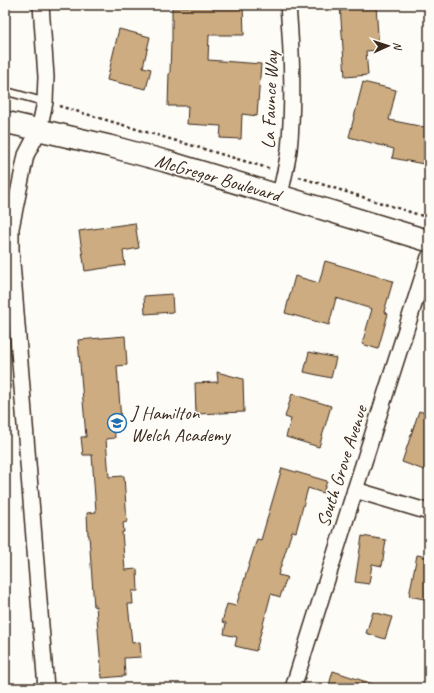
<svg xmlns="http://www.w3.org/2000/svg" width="434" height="693" font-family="Caveat,sans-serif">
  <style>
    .building { fill: #ccac80; stroke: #3b2a1e }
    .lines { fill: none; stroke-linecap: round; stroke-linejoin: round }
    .service-casing { stroke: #3b2a1e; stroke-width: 10 }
    .minor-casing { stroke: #3b2a1e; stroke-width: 18 }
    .secondary-casing { stroke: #3b2a1e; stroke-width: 24 }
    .path { stroke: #3b2a1e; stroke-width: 2.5; stroke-dasharray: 3 3; stroke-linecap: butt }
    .service { stroke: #fdfcf7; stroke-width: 7 }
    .minor { stroke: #fdfcf7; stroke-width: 15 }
    .secondary { stroke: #fdfcf7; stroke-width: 21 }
    .labels { text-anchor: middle; stroke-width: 3; stroke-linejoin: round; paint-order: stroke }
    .street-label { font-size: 19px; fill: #3b2a1e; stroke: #fdfcf7 }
    .poi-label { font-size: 19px; fill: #3b2a1e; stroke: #fdfcf7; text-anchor: start }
  </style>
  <rect width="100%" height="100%" fill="#fdfcf7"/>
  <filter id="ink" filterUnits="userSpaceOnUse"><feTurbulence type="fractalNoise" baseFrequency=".025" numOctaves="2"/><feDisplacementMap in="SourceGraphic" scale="8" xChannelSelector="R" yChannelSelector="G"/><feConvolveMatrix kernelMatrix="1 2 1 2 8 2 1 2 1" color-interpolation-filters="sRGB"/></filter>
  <g filter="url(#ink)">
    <g class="building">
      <polygon points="214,5 243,5 244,35 209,35 208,60 261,64 257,116 242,114 241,139 220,138 221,126 187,124 188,106 168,106 169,73 170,73 171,42 172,42 172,7 214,6"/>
      <polygon points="340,5 376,5 379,50 366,51 368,75 345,77"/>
      <polygon points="119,29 150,37 143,67 151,69 146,89 107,80"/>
      <polygon points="363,82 396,90 389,120 429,128 429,165 392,158 394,149 349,137"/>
      <polygon points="135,223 139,248 123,251 125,265 85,271 79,231"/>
      <polygon points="325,261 393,281 384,312 388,314 378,349 362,344 372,309 336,298 329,325 285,313 295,276 319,283"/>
      <polygon points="172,294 173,312 145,314 144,296"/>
      <polygon points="125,336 127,365 117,366 121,421 114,421 115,438 106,439 109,477 124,476 127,522 123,523 124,532 122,532 125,570 137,569 138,591 132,591 133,604 128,604 132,643 140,642 141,657 124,658 125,676 102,678 96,606 94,607 89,535 88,535 87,513 96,512 92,455 83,455 81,437 86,437 78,340"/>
      <polygon points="309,352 336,358 331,378 304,372"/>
      <polygon points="217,372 243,379 244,412 196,414 195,383 218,382"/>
      <polygon points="292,394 331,406 319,447 286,437 291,419 285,417"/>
      <polygon points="419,411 429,414 429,453 424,470 402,462"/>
      <polygon points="282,468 327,481 323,493 308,488 296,532 292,531 278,575 287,577 280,597 271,594 256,651 235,646 237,637 224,634 226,623 222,622 227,604 236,606 257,539 261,540"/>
      <polygon points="362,536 386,540 382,566 372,564 369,584 355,582"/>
      <polygon points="417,555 429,557 429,600 409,596"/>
      <polygon points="373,612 392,617 385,639 366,633"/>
      <polygon points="333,671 376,685 375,688 338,688 329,685"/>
    </g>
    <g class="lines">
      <defs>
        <polyline id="service" points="5,91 45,102"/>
        <g id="minor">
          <polyline points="41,5 46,77 45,102 39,130 26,155 11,228 11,250 46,688"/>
          <path d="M280 195C283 180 287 165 289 150 294 102 292 53 288 5"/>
          <polyline points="355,490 429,512"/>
          <polyline points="293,688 355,490 429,257"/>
        </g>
        <polyline id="secondary" points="5,122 109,146 165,161 429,241"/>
      </defs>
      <use href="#service" class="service-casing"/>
      <use href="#minor" class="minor-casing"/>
      <use href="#secondary" class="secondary-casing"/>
      <g class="path">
        <polyline points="59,106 271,169"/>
        <polyline points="299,177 429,218"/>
      </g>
      <use href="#service" class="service"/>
      <use href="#minor" class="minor"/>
      <use href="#secondary" class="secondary"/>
    </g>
  </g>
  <defs>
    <symbol id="school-ring" viewBox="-11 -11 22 22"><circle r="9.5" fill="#fdfcf7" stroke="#1f6fb2" stroke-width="1.5"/><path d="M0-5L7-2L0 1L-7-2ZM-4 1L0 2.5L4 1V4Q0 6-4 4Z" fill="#1f6fb2"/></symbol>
  </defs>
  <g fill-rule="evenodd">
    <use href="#school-ring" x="106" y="412" width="22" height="22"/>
  </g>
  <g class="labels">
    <g class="street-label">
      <text transform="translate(269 100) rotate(-88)" y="7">La Faunce Way</text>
      <text transform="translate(218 177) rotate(16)" y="7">McGregor Boulevard</text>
      <text transform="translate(341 466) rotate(-72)" y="7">South Grove Avenue</text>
    </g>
    <g class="poi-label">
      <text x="131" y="419">J Hamilton<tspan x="131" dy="22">Welch Academy</tspan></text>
    </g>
  </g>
  <rect width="434" height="693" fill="none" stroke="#fdfcf7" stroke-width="20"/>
  <rect x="10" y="10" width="414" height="673" fill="none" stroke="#3b2a1e" stroke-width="1.5" filter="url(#ink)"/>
  <g transform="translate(388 46) rotate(87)" stroke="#fdfcf7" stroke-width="3" paint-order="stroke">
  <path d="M0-3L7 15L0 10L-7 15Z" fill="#3b2a1e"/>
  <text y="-6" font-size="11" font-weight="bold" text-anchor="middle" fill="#3b2a1e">N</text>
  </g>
</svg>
